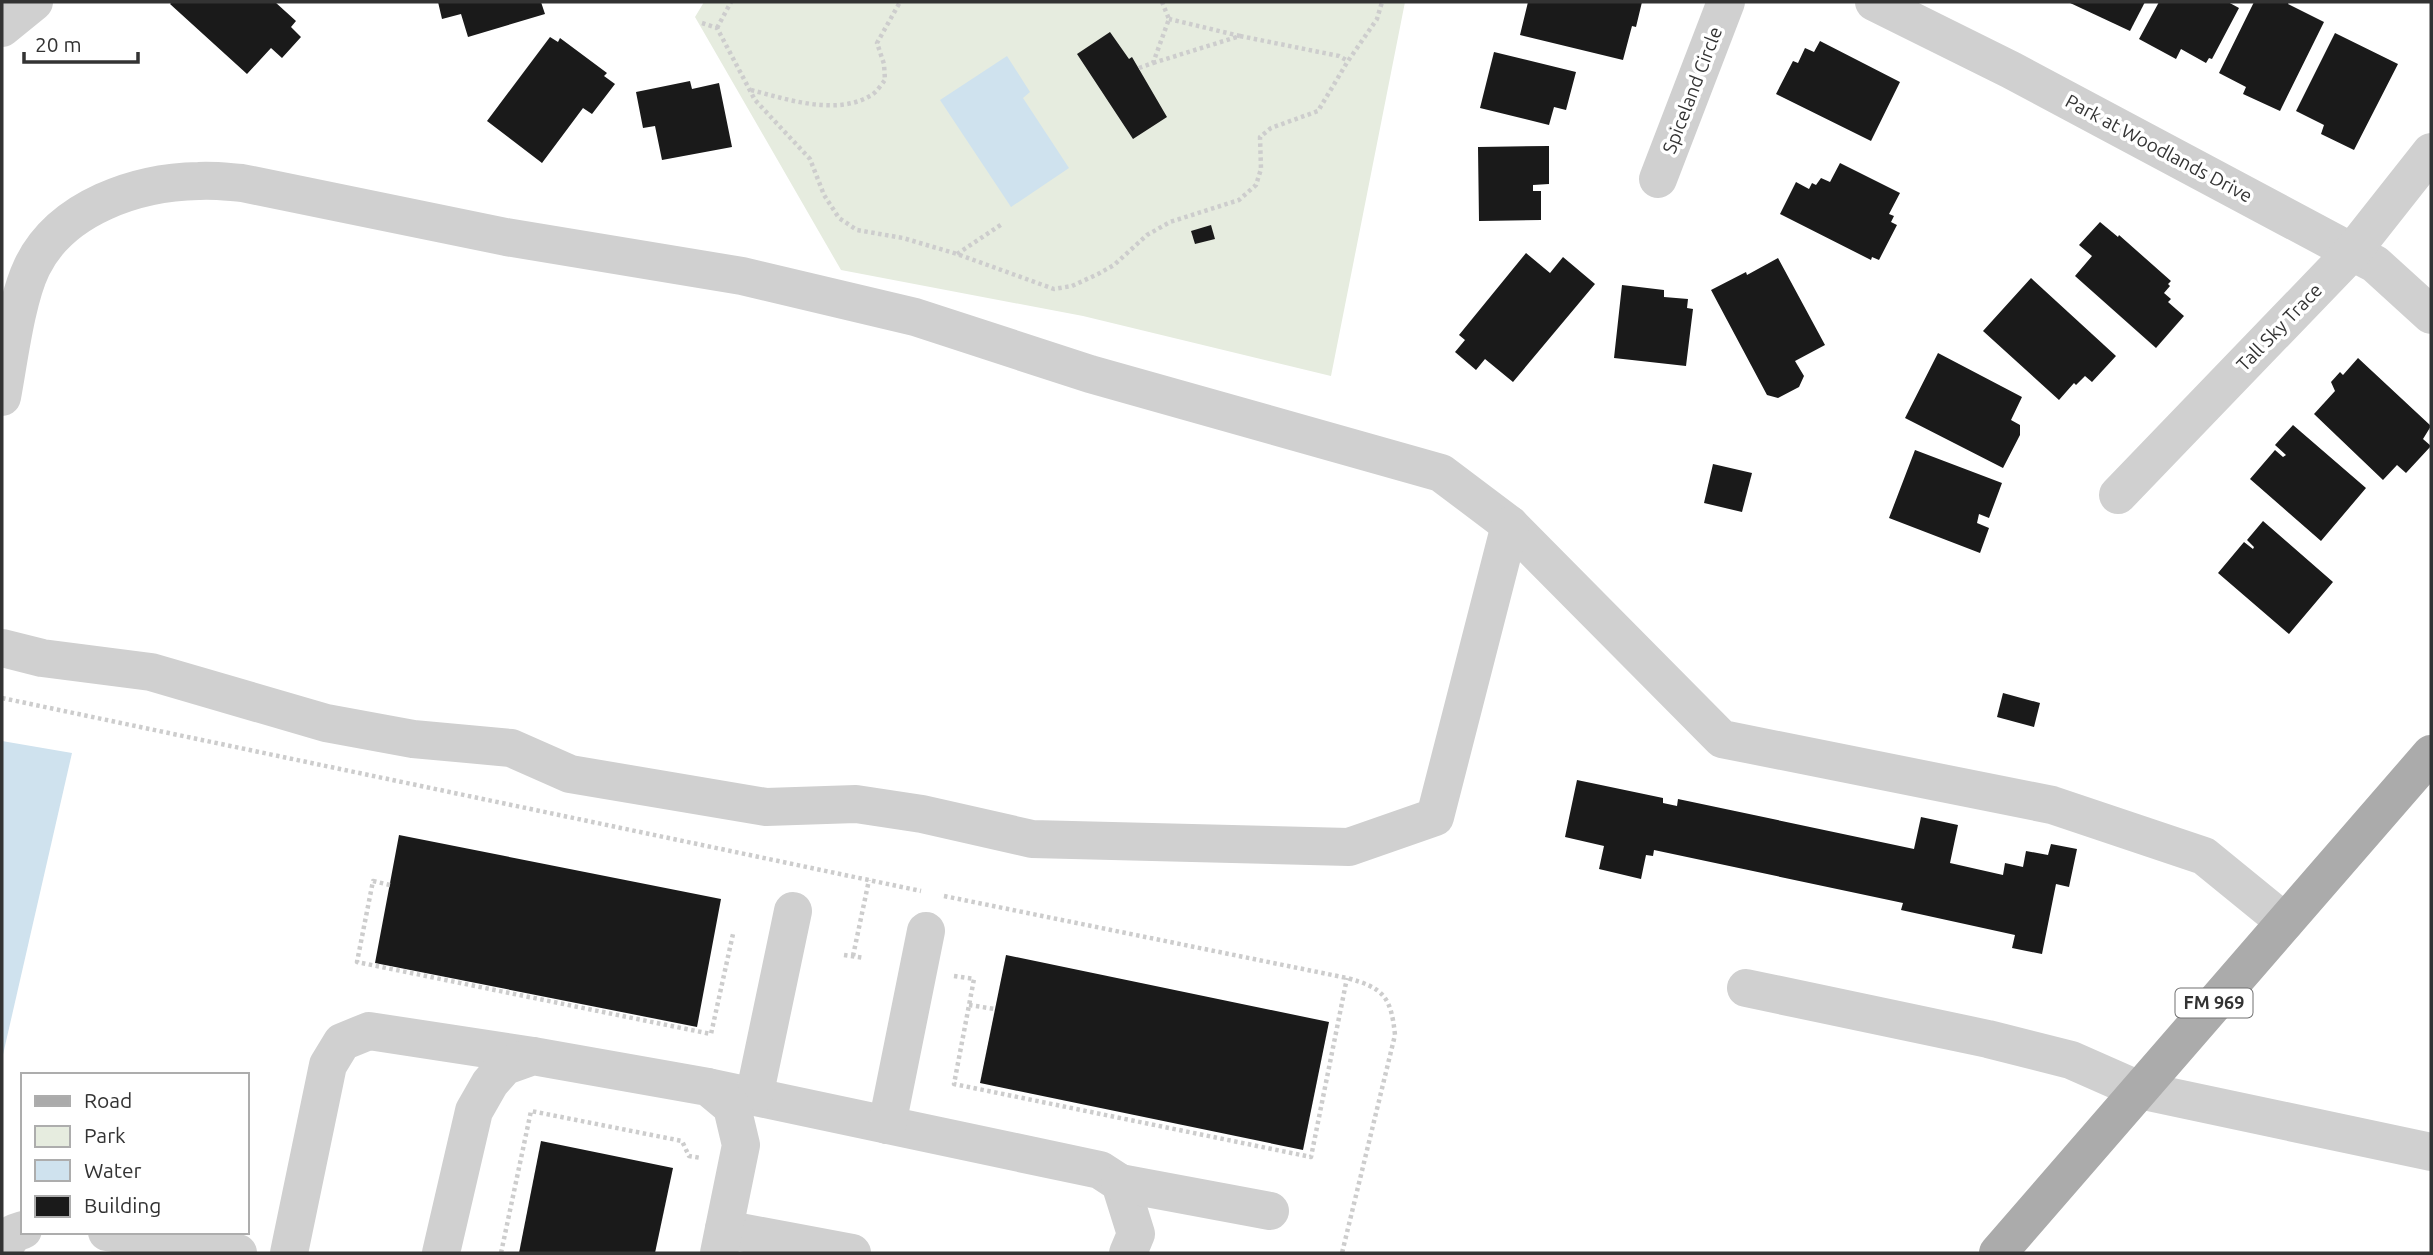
<svg xmlns="http://www.w3.org/2000/svg" width="2433" height="1255" font-family="Ubuntu,sans-serif">
  <style>
    .green { fill: #e6ecdf }
    .water { fill: #cfe2ee }
    .building { fill: #1a1a1a }
    .lines { fill: none; stroke-linecap: round; stroke-linejoin: round }
    .path { stroke: #cdcdcd; stroke-width: 4.5; stroke-dasharray: 3.5 3.5; stroke-linecap: butt }
    .minor { stroke: #d0d0d0; stroke-width: 38 }
    .major { stroke: #ababab; stroke-width: 38 }
    .labels { text-anchor: middle; stroke-width: 7; stroke-linejoin: round; paint-order: stroke }
    .shield { fill: #fff; stroke: #707070; stroke-width: 2 }
    .shield-label { font-size: 18px; font-weight: bold; fill: #333 }
    .street-label { font-size: 19px; fill: #333; stroke: #fff }
  </style>
  <rect width="100%" height="100%" fill="#fff"/>
  <polygon class="green" points="704,2 1405,2 1331,376 1083,316 841,270 695,17"/>
  <g class="water">
    <polygon points="1007,56 1030,92 1023,98 1069,168 1011,207 940,100"/>
    <polygon points="2,741 72,753 2,1059"/>
  </g>
  <g class="building">
    <polygon points="172,2 275,2 296,21 291,27 301,37 282,58 271,48 247,74 170,4"/>
    <polygon points="438,2 541,2 545,14 468,37 461,14 442,19"/>
    <polygon points="1528,2 1642,2 1636,27 1632,26 1623,60 1520,35"/>
    <polygon points="2068,2 2145,2 2130,31"/>
    <polygon points="2159,2 2228,2 2239,8 2212,59 2209,58 2206,63 2181,49 2176,59 2139,39"/>
    <polygon points="2254,2 2289,2 2288,4 2324,22 2280,111 2243,94 2246,87 2219,73"/>
    <polygon points="1110,32 1129,59 1132,57 1167,117 1133,139 1077,54"/>
    <polygon points="2335,33 2398,64 2354,150 2321,134 2324,125 2296,111"/>
    <polygon points="550,37 558,42 560,38 607,73 604,76 615,84 592,114 583,108 542,163 487,121"/>
    <polygon points="1820,41 1900,82 1871,141 1776,94 1793,61 1798,63 1805,48 1814,52"/>
    <polygon points="1494,52 1576,72 1566,110 1554,107 1549,125 1480,108"/>
    <polygon points="690,81 692,89 719,83 732,147 662,160 655,126 643,128 636,92"/>
    <polygon points="1549,146 1549,184 1533,185 1533,191 1541,191 1541,220 1479,221 1478,147"/>
    <polygon points="1840,163 1900,193 1889,214 1894,216 1891,222 1897,225 1879,260 1872,257 1871,260 1780,214 1796,182 1809,189 1812,183 1816,185 1821,178 1830,182"/>
    <polygon points="2100,222 2118,237 2119,235 2171,281 2168,284 2170,286 2164,293 2171,299 2168,302 2184,316 2156,348 2075,276 2092,256 2079,245"/>
    <polygon points="1211,225 1215,239 1195,244 1191,231"/>
    <polygon points="1526,253 1550,273 1563,257 1595,284 1513,382 1485,359 1476,370 1455,352 1465,340 1459,335"/>
    <polygon points="1778,258 1825,345 1795,361 1804,376 1799,387 1778,398 1767,395 1711,290 1746,272 1747,275"/>
    <polygon points="2031,278 2116,356 2092,382 2085,376 2076,385 2074,383 2059,400 1983,331"/>
    <polygon points="1622,285 1664,290 1664,297 1688,299 1687,308 1693,309 1686,366 1614,358"/>
    <polygon points="1938,353 2022,397 2011,420 2020,425 2020,435 2003,468 1905,418"/>
    <polygon points="2358,358 2431,426 2423,439 2431,446 2406,473 2397,465 2383,480 2314,414 2335,391 2331,382 2340,372 2343,375"/>
    <polygon points="2293,425 2366,488 2321,541 2250,479 2275,450 2283,457 2286,455 2275,445"/>
    <polygon points="1915,450 2002,483 1989,518 1979,514 1977,523 1989,528 1980,553 1889,518"/>
    <polygon points="1713,464 1752,473 1742,512 1704,503"/>
    <polygon points="2263,521 2333,582 2289,634 2218,573 2244,542 2253,549 2254,547 2247,540"/>
    <polygon points="2003,693 2040,703 2034,727 1997,717"/>
    <polygon points="1577,780 1663,798 1663,803 1677,806 1678,799 1914,849 1921,817 1958,825 1950,863 2003,875 2005,863 2023,867 2026,851 2048,855 2051,844 2077,849 2069,887 2056,884 2042,954 2012,948 2015,935 1901,910 1903,903 1654,850 1653,856 1646,855 1641,879 1599,869 1604,846 1565,837"/>
    <polygon points="399,835 721,899 697,1027 375,963"/>
    <polygon points="1006,955 1329,1022 1303,1150 980,1083"/>
    <polygon points="541,1141 673,1168 655,1253 519,1253"/>
  </g>
  <g class="lines">
    <g class="path">
      <polyline points="702,23 717,28 755,100 810,159 824,195 839,218 857,230 903,238 957,254 1054,289 1072,286 1098,274 1114,265 1147,235 1170,222 1239,200 1256,185 1261,169 1260,137 1271,128 1318,111 1348,61"/>
      <polyline points="717,28 731,2"/>
      <polyline points="1240,36 1339,56 1348,61 1377,19 1382,2"/>
      <polyline points="1153,63 1240,36 1169,19"/>
      <polyline points="1139,68 1153,63 1169,19 1162,2"/>
      <path d="M751 90C786 99 835 116 870 96 876 93 881 85 885 80L884 64 877 43 900 2"/>
      <polyline points="957,254 1002,224"/>
      <polyline points="2,698 921,891"/>
      <polyline points="390,885 373,881 357,962 711,1034 733,934"/>
      <path d="M944 896 1347 978C1384 988 1391 997 1395 1035L1342 1253"/>
      <polyline points="844,955 864,958"/>
      <polyline points="853,956 869,880"/>
      <polyline points="954,976 974,979 954,1084 1311,1157 1347,978"/>
      <polyline points="969,1005 995,1009"/>
      <polyline points="501,1253 531,1111 682,1141 689,1156 701,1158"/>
    </g>
    <g class="minor">
      <polyline points="1874,2 2011,70 2352,252 2375,264 2431,315"/>
      <polyline points="2,28 34,2"/>
      <polyline points="1658,179 1726,2"/>
      <path d="M2 397C9 360 16 300 32 267 61 207 137 182 199 181 213 180 228 182 242 183L506 237 742 276 915 317 1090 374 1441 473 1510 525 1722 739 2052 805 2204 856 2285 922"/>
      <polyline points="2118,495 2352,252 2431,152"/>
      <polyline points="2,648 42,658 151,672 326,723 413,739 511,748 570,774 766,807 856,804 922,814 1032,839 1349,847 1435,817 1510,525"/>
      <polyline points="1746,988 1988,1039 2071,1060 2139,1090 2431,1152"/>
      <polyline points="708,1087 1100,1170 1120,1183 1136,1234 1128,1253"/>
      <polyline points="754,1097 793,911"/>
      <polyline points="887,1125 926,931"/>
      <polyline points="1120,1183 1270,1211"/>
      <polyline points="724,1229 852,1253"/>
      <polyline points="107,1232 238,1253"/>
      <polyline points="2,1249 14,1233 23,1230"/>
      <polyline points="289,1253 328,1065 342,1042 369,1031 533,1056"/>
      <polyline points="441,1253 474,1111 490,1083 505,1066 533,1056 708,1087 732,1107 741,1145 719,1253"/>
    </g>
    <polyline class="major" points="1998,1253 2431,754"/>
  </g>
  <g class="labels">
    <rect class="shield" x="2175.5" y="988.5" width="77" height="29" rx="5"/>
    <g class="shield-label">
      <text x="2214" y="1009">FM 969</text>
    </g>
    <g class="street-label">
      <text transform="translate(1692 90) rotate(-69)" y="7">Spiceland Circle</text>
      <text transform="translate(2159 148) rotate(28)" y="7">Park at Woodlands Drive</text>
      <text transform="translate(2279 327) rotate(-46)" y="7">Tall Sky Trace</text>
    </g>
  </g>
  <rect width="2433" height="1255" fill="none" stroke="#333333" stroke-width="7"/>
  <rect x="21" y="1073" width="228" height="161" fill="#ffffff" stroke="#adadad" stroke-width="2"/>
  <rect x="35" y="1096" width="35" height="10" fill="#ababab" stroke="#adadad" stroke-width="2"/>
  <text x="84" y="1108" font-size="21" fill="#333333">Road</text>
  <rect x="35" y="1126" width="35" height="21" fill="#e6ecdf" stroke="#adadad" stroke-width="2"/>
  <text x="84" y="1143" font-size="21" fill="#333333">Park</text>
  <rect x="35" y="1160" width="35" height="21" fill="#cfe2ee" stroke="#adadad" stroke-width="2"/>
  <text x="84" y="1178" font-size="21" fill="#333333">Water</text>
  <rect x="35" y="1196" width="35" height="21" fill="#1a1a1a" stroke="#adadad" stroke-width="2"/>
  <text x="84" y="1213" font-size="21" fill="#333333">Building</text>
  <path d="M24 52v10h114v-10" fill="none" stroke="#333333" stroke-width="3.5"/>
  <text x="35" y="52" font-size="21" fill="#333333" stroke="#ffffff" stroke-width="5" paint-order="stroke">20 m</text>
</svg>
